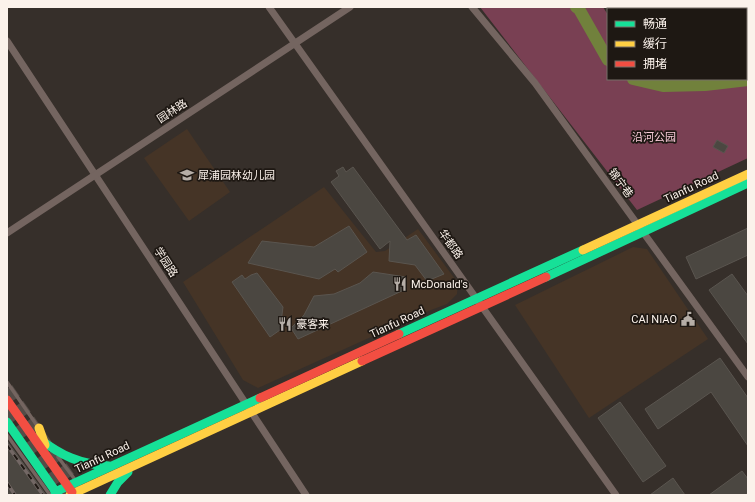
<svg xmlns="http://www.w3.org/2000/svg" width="755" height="502" font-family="Roboto,'Noto Sans SC',sans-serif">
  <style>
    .built { fill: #453426 }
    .green { fill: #794053 }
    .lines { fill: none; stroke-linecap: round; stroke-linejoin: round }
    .river { stroke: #71813c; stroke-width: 12 }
    .building { fill: #4b4741; stroke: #5a554f }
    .highway-tunnel { stroke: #544c47; stroke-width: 13; stroke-dasharray: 13 6; stroke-linecap: butt }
    .lane { stroke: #746560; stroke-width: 3.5 }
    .street { stroke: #746560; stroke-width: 7 }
    .fast { stroke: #16e098; stroke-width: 9 }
    .slow { stroke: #ffcf43; stroke-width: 9 }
    .jam { stroke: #f24e42; stroke-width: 9 }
    .rail-casing { stroke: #726764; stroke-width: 3.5 }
    .rail { stroke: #1e1813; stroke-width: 2; stroke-dasharray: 6; stroke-linecap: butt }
    .labels { text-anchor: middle; stroke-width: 3.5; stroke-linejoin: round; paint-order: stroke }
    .street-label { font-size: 11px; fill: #fbf2eb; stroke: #1e1813 }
    .park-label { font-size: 11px; fill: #facdda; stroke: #1e1813 }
    .poi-label { font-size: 11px; fill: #fbf2eb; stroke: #1e1813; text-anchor: start }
  </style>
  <rect width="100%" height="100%" fill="#362f2a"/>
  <g class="built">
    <polygon points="187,129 230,192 189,221 144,158"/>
    <polygon points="324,187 376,252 385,251 418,229 458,283 457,294 447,304 431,310 258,388 243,380 183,282"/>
    <polygon points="633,247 647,249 708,339 589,418 515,305"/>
  </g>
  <polygon class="green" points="480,7 603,7 608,15 608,79 746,79 746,13 748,12 748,158 637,210"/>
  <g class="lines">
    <g class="river">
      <polyline points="576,7 579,9 608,60"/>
      <polyline points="633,79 663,86 705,85 748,80"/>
    </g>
  </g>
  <g class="building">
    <polygon points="717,140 728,146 724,153 713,147"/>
    <polygon points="343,167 346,172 353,167 407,240 416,235 444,274 427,281 415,265 389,261 390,241 380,249 331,182 339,176 336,171"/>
    <polygon points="349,226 367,252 338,272 335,269 319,279 248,263 262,241 314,247"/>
    <polygon points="748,228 748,255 696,279 686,257"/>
    <polygon points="373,272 406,277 404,290 298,339 291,328 304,315 314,296 334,294 360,283"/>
    <polygon points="257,273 283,307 280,330 270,337 232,282 242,275 245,279 251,275"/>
    <polygon points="732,274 748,296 748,344 709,290"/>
    <polygon points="720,358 748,398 748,446 711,392 658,429 645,409"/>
    <polygon points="620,402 666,466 643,482 598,418"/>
    <polygon points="7,441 46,495 7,495"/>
    <polygon points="742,471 748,479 748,493 745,495 709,495"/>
    <polygon points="673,478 685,495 650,495"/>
  </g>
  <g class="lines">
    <g class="highway-tunnel">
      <polyline points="7,389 80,494"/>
      <polyline points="7,410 66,495"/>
    </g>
    <g class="lane">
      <polyline points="611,7 613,9"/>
      <polyline points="7,382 38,427"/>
      <polyline points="7,435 50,495"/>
      <polyline points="58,457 76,481"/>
    </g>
    <g class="street">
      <polyline points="269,7 616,495"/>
      <polyline points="472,7 535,83 748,377"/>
      <polyline points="7,41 306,495"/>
      <polyline points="7,233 350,7"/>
    </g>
    <g class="fast">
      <polyline points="546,277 748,183"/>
      <polyline points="399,334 583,250"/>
      <polyline points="7,422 58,495"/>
      <path d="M38 438C62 456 79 464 109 466"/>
      <polyline points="55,492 260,398"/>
      <polyline points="110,495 118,482 128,472"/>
    </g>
    <g class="slow">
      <polyline points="583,250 748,174"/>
      <polyline points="39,428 45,445"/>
      <polyline points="70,495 362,361"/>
    </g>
    <g class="jam">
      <polyline points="362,361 546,277"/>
      <polyline points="260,398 399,334"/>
      <polyline points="7,400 72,492"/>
    </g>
    <defs>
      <g id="rail">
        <polyline points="7,445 43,495"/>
        <polyline points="7,483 15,495"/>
      </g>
    </defs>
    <use href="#rail" class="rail-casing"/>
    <use href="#rail" class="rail"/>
  </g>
  <defs>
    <symbol id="school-bare" viewBox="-9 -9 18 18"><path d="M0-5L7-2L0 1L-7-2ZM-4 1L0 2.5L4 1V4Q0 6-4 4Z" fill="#b6aea7" stroke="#1e1813" stroke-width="2.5" paint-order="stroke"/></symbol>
    <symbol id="restaurant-bare" viewBox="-9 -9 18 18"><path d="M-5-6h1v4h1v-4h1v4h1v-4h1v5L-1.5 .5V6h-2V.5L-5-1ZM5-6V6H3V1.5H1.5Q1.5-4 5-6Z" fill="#b6aea7" stroke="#1e1813" stroke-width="2.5" paint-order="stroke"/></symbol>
    <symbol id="civic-bare" viewBox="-9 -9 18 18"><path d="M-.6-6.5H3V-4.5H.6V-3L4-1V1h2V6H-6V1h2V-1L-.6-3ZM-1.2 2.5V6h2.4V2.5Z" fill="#b6aea7" stroke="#1e1813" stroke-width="2.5" paint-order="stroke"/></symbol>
  </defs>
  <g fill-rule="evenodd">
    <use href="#school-bare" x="177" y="165" width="20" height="20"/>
    <use href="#restaurant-bare" x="390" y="274" width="20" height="20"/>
    <use href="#civic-bare" x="678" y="309" width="20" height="20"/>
    <use href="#restaurant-bare" x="275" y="314" width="20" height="20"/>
  </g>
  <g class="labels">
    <g class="street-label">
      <text transform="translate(172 111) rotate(-33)" y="4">园林路</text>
      <text transform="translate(621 183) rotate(54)" y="4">锦宁巷</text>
      <text transform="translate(691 187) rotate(-25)" y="4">Tianfu Road</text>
      <text transform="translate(451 244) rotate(55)" y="4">华都路</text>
      <text transform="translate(166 262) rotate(57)" y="4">学园路</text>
      <text transform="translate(397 322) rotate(-25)" y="4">Tianfu Road</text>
      <text transform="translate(102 457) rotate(-25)" y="4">Tianfu Road</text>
    </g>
    <g class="park-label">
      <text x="654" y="141">沿河公园</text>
    </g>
    <g class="poi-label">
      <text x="198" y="179">犀浦园林幼儿园</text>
      <text x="411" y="288">McDonald's</text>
      <text x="677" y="323" text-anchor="end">CAI NIAO</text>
      <text x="296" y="328">豪客来</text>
    </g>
  </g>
  <rect width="755" height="502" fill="none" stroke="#fbf2eb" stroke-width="16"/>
  <rect x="607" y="8" width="140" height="72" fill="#1e1813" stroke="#766f69"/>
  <rect x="615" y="21" width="20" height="6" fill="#16e098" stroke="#766f69"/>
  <text x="643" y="28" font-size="12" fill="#fbf2eb">畅通</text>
  <rect x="615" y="41" width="20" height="6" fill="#ffcf43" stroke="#766f69"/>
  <text x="643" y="48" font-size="12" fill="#fbf2eb">缓行</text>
  <rect x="615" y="61" width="20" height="6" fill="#f24e42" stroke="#766f69"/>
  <text x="643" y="68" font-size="12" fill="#fbf2eb">拥堵</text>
</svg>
